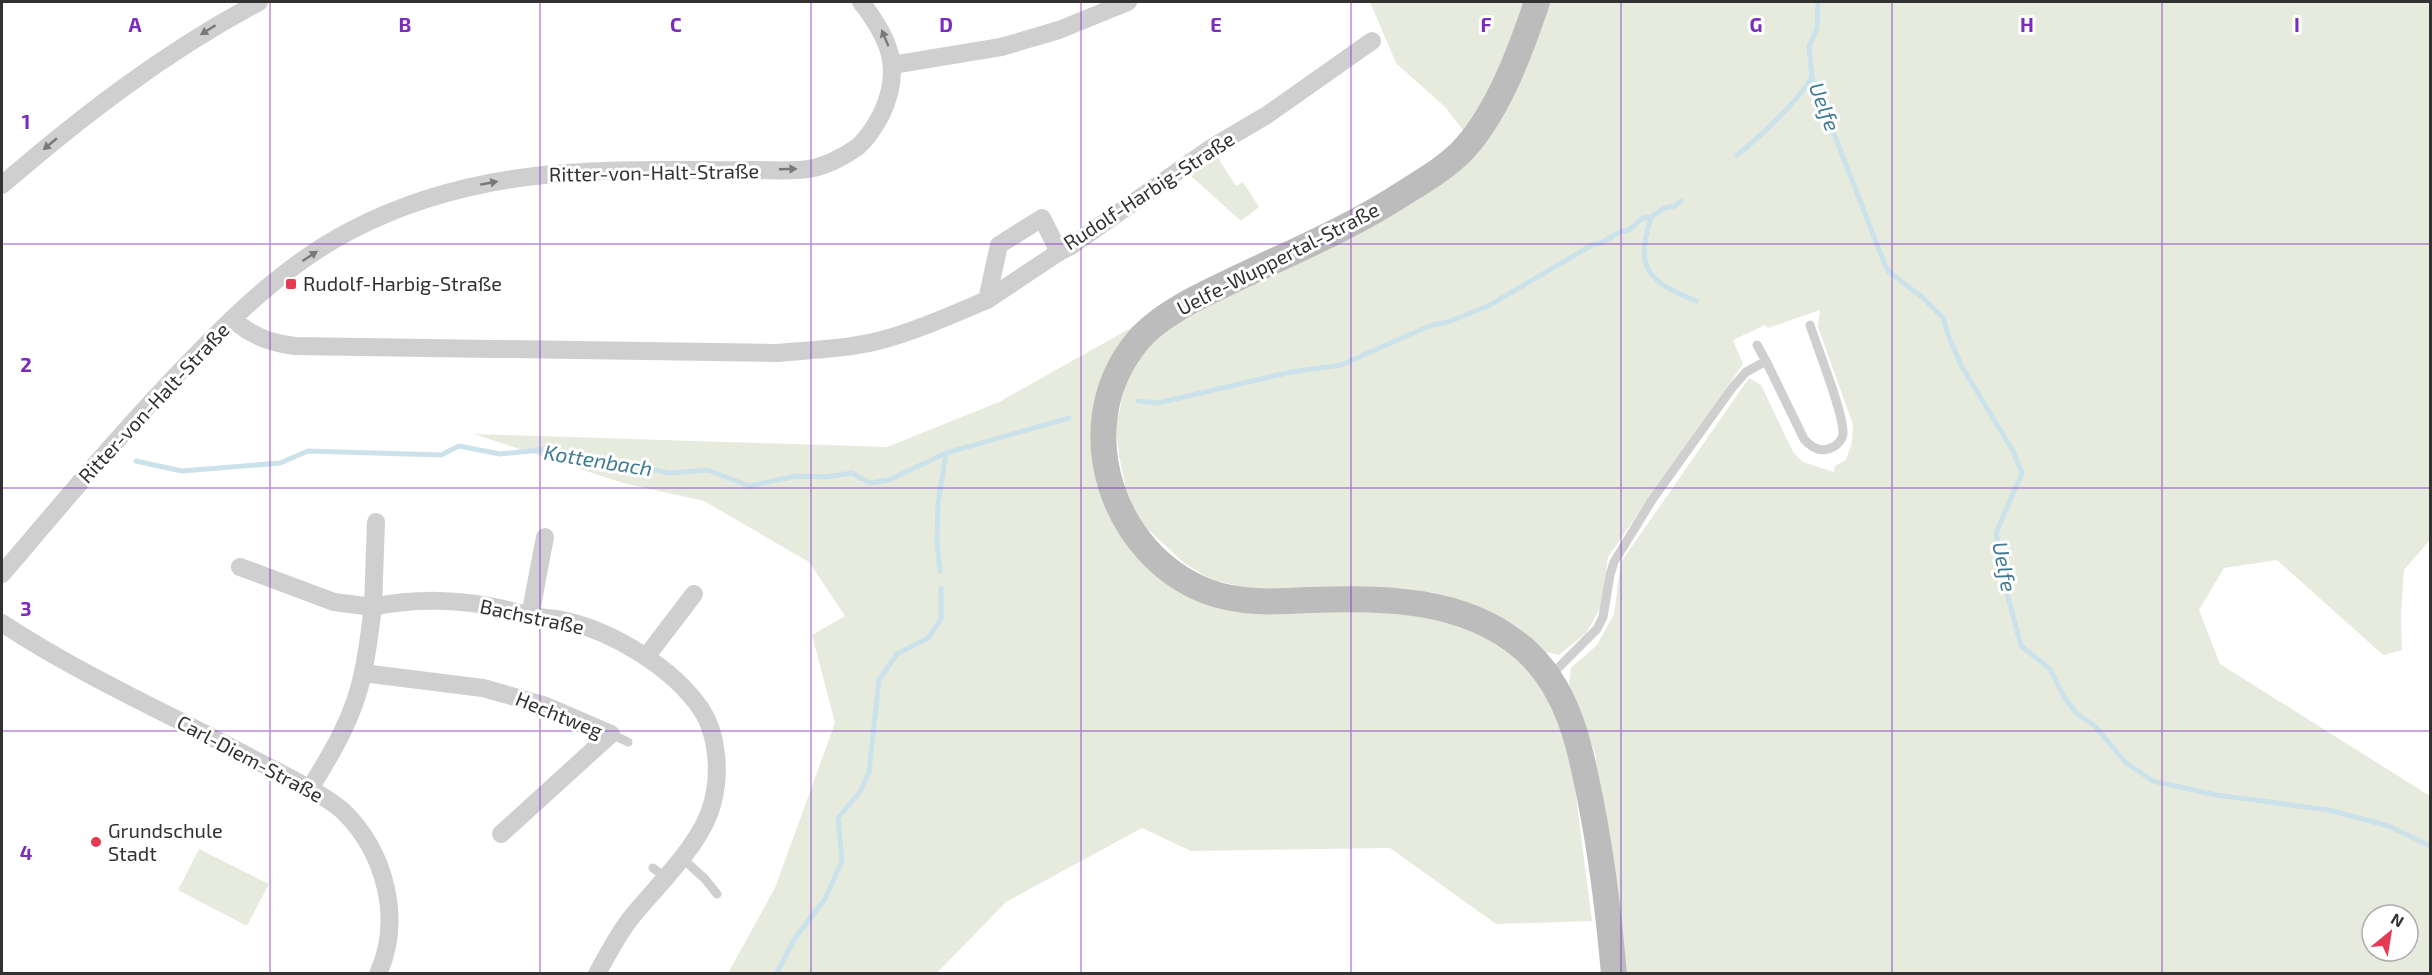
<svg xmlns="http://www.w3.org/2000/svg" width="2432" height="975" font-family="'Exo 2',sans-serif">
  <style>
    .green { fill: #e6ebde; fill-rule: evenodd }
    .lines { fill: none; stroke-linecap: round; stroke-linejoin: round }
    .stream { stroke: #cce2eb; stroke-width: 5 }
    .service { stroke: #cfcfcf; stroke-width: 9 }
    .minor { stroke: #cfcfcf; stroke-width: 18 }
    .secondary { stroke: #bcbcbc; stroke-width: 26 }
    .oneway { fill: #797979 }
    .grid { fill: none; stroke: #7b2cbf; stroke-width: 1.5; stroke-opacity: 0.55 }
    .poi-dot { fill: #e43a53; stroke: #fff; stroke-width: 2 }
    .labels { text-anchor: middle; stroke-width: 6; stroke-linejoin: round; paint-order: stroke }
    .street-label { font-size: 20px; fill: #323232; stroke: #fff }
    .poi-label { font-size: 20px; fill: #323232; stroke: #fff; text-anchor: start }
    .water-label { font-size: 21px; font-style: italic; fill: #407b95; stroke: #fff }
    .grid-label { font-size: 20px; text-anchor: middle; font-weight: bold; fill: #7b2cbf; stroke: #fff; stroke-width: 6; stroke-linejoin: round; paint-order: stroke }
  </style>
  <rect width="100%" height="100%" fill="#fff"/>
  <g class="green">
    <polygon points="1370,2 1529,2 1519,37 1467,135 1445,107 1396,63"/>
    <path d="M1542 2H2430V540L2404 570 2401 615 2402 650 2383 655 2277 560 2224 568 2199 610 2220 664 2430 796V973H1627L1622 926 1595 753 1569 684 1571 668 1597 645 1614 614 1621 562 1749 378 1761 385 1793 452 1803 462 1834 472 1835 466 1846 460 1852 442 1853 425 1818 327 1820 310 1768 328 1765 325 1733 340 1743 364 1608 557 1601 607 1586 633 1559 655 1542 651 1517 626 1484 609 1436 593 1398 588 1312 591 1250 589 1210 579 1184 563 1141 523 1127 494 1119 455 1116 426 1127 378 1162 325 1438 180ZM2372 915H2408V951H2372Z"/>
    <polygon points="1218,158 1236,186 1243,182 1259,207 1241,221 1190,175"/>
    <polygon points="1136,325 1098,451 1176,583 1401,606 1494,635 1536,676 1568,734 1592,921 1496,924 1390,848 1191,851 1142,828 1006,902 937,973 728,973 775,888 835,723 812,635 845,616 809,562 704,501 623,483 474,434 887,447 999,402"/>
    <polygon points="199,849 269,884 247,926 178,890"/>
  </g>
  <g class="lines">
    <g class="stream">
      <polyline points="1818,2 1817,28 1809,47 1812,77 1885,265 1889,272 1922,297 1943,318 1950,340 1962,367 2013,451 2022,473 1996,533 2004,581 2021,646 2050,669 2063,695 2076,713 2095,726 2126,763 2153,781 2216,795 2329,810 2389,826 2430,846"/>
      <path d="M1737 155C1758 139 1799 100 1812 77"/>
      <path d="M1651 217C1635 269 1647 281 1696 301"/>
      <polyline points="1138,401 1158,403 1291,372 1341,365 1413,333 1433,325 1448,322 1488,306 1594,244 1599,244 1620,232 1629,230 1643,218 1651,217 1664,208 1675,206 1681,201"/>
      <polyline points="136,461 182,471 280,463 308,451 441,455 459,446 500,454 550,449 670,473 708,470 749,486 796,476 825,477 852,473 870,483 889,480 946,453"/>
      <polyline points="940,571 937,543 938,503 946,453 1069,418"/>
      <polyline points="776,974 795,938 825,899 842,861 838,818 860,792 869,772 879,680 897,654 928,638 941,619 941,588"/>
    </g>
    <g class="service">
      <polyline points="1757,345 1766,361"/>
      <path d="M1549 677 1597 629 1603 617 1610 575 1614 562 1652 500 1732 388 1746 372 1766 361 1804 439C1810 446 1818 452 1828 449 1835 448 1843 440 1843 433 1844 414 1817 347 1810 325"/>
      <polyline points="611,734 628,742"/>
      <polyline points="681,857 705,879 717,894"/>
      <polyline points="653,868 665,877"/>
    </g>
    <g class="minor">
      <polyline points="892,65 1001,47 1059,30 1128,2"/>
      <path d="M2 185C82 116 165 52 259 2"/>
      <polyline points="987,300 1059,252"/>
      <path d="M232 319C252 336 270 343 295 346L776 353C810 350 845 349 878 341 916 331 951 315 987 300L999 245 1042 218 1059 252 1071 246 1211 148 1267 115 1372 41"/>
      <polyline points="240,567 334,602 373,607 376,522"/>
      <path d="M2 574C66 499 129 423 198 353 243 307 292 261 350 231 422 193 502 176 583 172 640 168 697 171 754 170 773 170 795 172 814 168 827 165 845 156 856 148 867 140 875 126 881 115 903 70 890 39 861 2"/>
      <polyline points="530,616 545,537"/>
      <path d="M2 623C82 676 172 715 257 761 280 773 324 794 343 811 385 852 403 919 378 974"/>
      <polyline points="646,657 694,594"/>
      <polyline points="363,673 483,688 546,706 611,734 501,834"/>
      <path d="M309 790C332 753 355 715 363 672 368 650 370 628 373 607 415 598 462 599 504 609 513 611 521 614 530 616 542 618 554 618 566 621 614 632 673 668 701 709 718 734 720 773 713 801 703 844 657 885 630 919 617 936 607 955 597 974"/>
    </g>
    <path class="secondary" d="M1537 2C1521 50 1496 118 1459 154 1443 169 1425 180 1407 191 1339 236 1261 264 1189 302 1168 314 1146 328 1132 348 1071 431 1113 554 1206 591 1240 604 1274 602 1310 600 1383 597 1464 598 1523 648 1569 688 1580 747 1591 803 1602 859 1609 916 1614 974"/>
  </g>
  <defs><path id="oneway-solid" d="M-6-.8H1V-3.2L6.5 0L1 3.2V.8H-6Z" transform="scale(1.5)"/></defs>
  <g class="oneway">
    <use href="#oneway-solid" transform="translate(208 30) rotate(148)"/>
    <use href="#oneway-solid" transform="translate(885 38) rotate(-113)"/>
    <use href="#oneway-solid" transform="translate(50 144) rotate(140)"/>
    <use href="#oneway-solid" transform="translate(788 169) rotate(-2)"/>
    <use href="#oneway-solid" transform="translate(489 183) rotate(-10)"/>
    <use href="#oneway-solid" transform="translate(310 256) rotate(-33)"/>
  </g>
  <path class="grid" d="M270 2V974M540 2V974M811 2V974M1081 2V974M1351 2V974M1621 2V974M1892 2V974M2162 2V974M2 244H2430M2 488H2430M2 731H2430"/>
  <g class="poi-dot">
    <rect x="285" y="278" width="12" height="12" rx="3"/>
    <circle cx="96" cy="842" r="6"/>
  </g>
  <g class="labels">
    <g class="street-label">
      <text transform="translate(654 173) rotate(-1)" y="7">Ritter-von-Halt-Straße</text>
      <text transform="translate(1149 191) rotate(-33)" y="7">Rudolf-Harbig-Straße</text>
      <text transform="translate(1278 259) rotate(-27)" y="7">Uelfe-Wuppertal-Straße</text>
      <text transform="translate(154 403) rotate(-47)" y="7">Ritter-von-Halt-Straße</text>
      <text transform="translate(532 617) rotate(12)" y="7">Bachstraße</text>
      <text transform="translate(559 715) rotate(22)" y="7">Hechtweg</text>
      <text transform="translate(250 759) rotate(28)" y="7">Carl-Diem-Straße</text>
    </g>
    <g class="poi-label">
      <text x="303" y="291">Rudolf-Harbig-Straße</text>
      <text x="108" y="838">Grundschule<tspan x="108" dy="23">Stadt</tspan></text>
    </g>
    <g class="water-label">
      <text transform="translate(1824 107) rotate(69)" y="7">Uelfe</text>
      <text transform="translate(598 461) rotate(9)" y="7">Kottenbach</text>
      <text transform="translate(2004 567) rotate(79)" y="7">Uelfe</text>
    </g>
  </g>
  <g class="grid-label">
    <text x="135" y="32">A</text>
    <text x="405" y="32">B</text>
    <text x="676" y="32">C</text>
    <text x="946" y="32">D</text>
    <text x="1216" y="32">E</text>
    <text x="1486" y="32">F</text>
    <text x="1756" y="32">G</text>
    <text x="2027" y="32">H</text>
    <text x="2297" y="32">I</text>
    <text x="26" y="129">1</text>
    <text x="26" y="372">2</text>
    <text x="26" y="616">3</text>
    <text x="26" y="860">4</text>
  </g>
  <rect width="2432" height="975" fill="none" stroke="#323232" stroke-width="6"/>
  <g transform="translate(2390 933) rotate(30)"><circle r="28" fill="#ffffff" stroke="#adadad" stroke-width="1.5"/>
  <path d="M0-4.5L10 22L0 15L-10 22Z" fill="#e43a53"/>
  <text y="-9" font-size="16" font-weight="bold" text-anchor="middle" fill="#323232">N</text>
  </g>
</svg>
